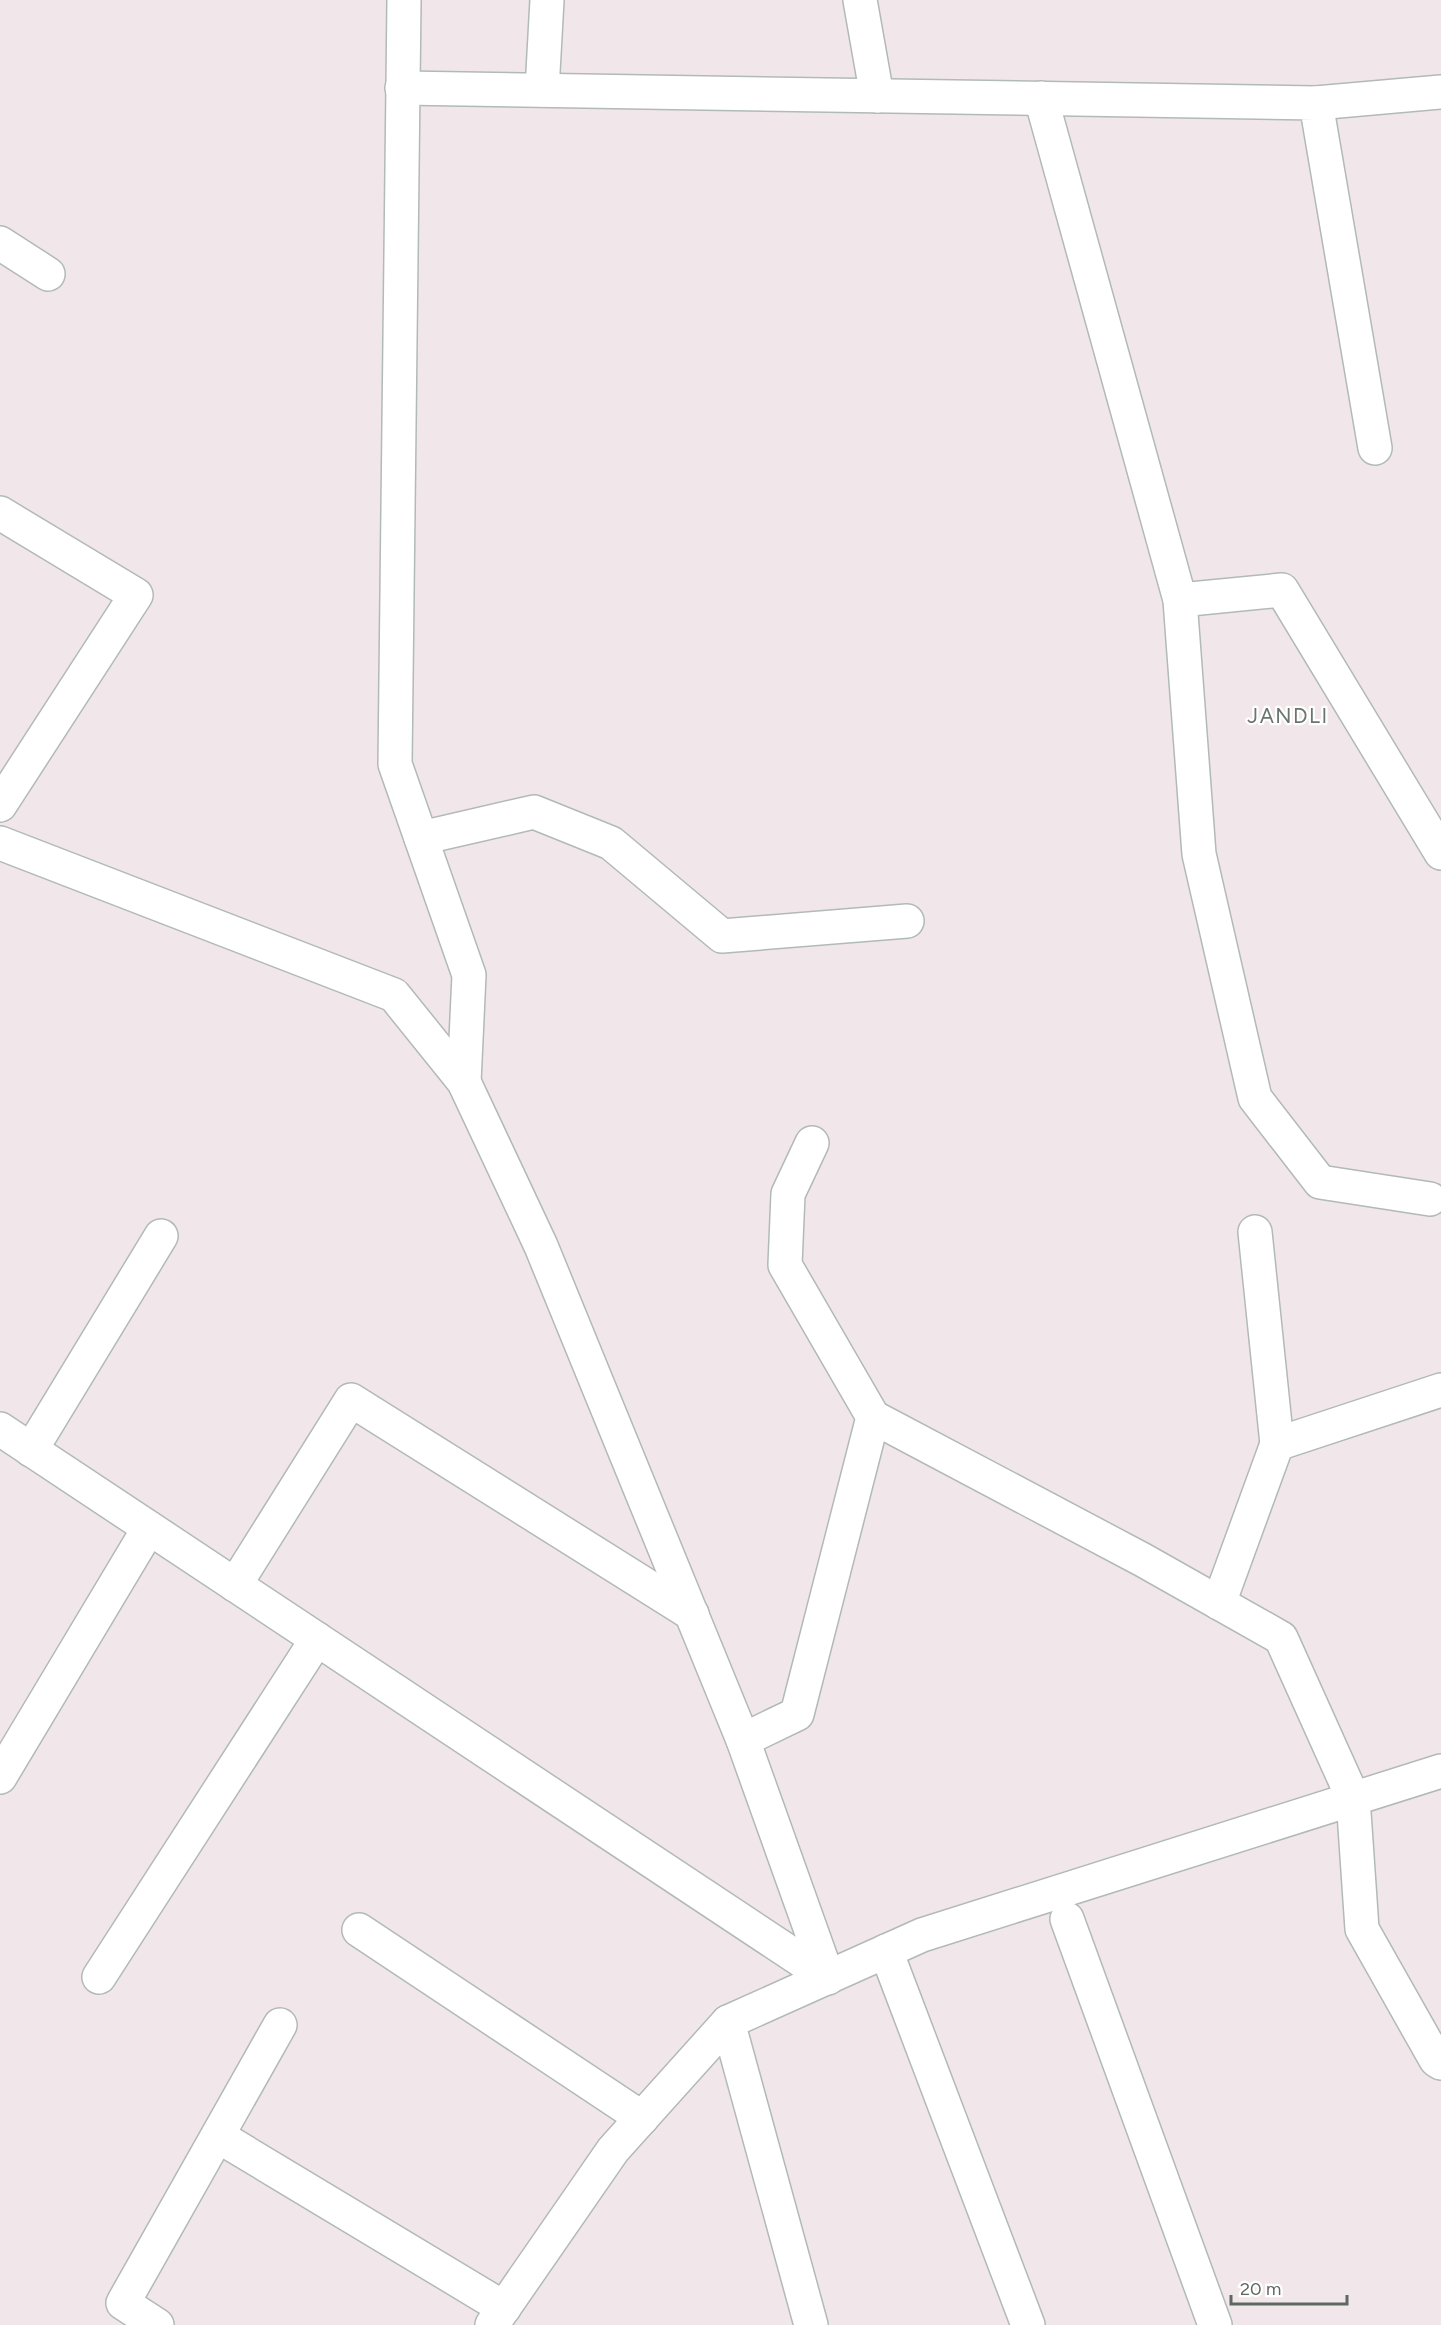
<svg xmlns="http://www.w3.org/2000/svg" width="1441" height="2325" font-family="Figtree,sans-serif">
  <style>
    .lines { fill: none; stroke-linecap: round; stroke-linejoin: round }
    .minor-casing { stroke: #b2bab5; stroke-width: 36 }
    .tertiary-casing { stroke: #b2bab5; stroke-width: 36 }
    .minor { stroke: #fff; stroke-width: 33 }
    .tertiary { stroke: #fff; stroke-width: 33 }
    .labels { text-anchor: middle; stroke-width: 4.5; stroke-linejoin: round; paint-order: stroke }
    .quarter-label { font-size: 21px; letter-spacing: 1.5px; fill: #6a756d; stroke: #fff }
  </style>
  <rect width="100%" height="100%" fill="#f1e7eb"/>
  <g class="lines">
    <defs>
      <g id="minor">
        <polyline points="404,0 395,764 469,975 464,1082"/>
        <polyline points="860,0 877,96"/>
        <polyline points="402,88 1316,103 1375,448"/>
        <polyline points="542,90 547,0"/>
        <polyline points="1041,98 1180,600 1199,854 1255,1098 1320,1182 1430,1199"/>
        <polyline points="1316,103 1441,92"/>
        <polyline points="0,243 48,274"/>
        <polyline points="0,513 136,595 0,805"/>
        <polyline points="1180,600 1282,590 1441,853"/>
        <polyline points="421,838 534,812 611,843 722,936 907,921"/>
        <polyline points="1255,1232 1277,1444"/>
        <polyline points="873,1417 1143,1560 1281,1638 1353,1798 1362,1929 1436,2060 1441,2063"/>
        <polyline points="31,1450 161,1236"/>
        <polyline points="235,1585 351,1400 692,1614"/>
        <polyline points="1219,1603 1277,1444 1441,1390"/>
        <polyline points="743,1740 797,1714 873,1417 785,1265 788,1194 812,1143"/>
        <polyline points="0,1777 149,1528"/>
        <polyline points="1067,1919 1215,2325"/>
        <polyline points="359,1930 642,2118"/>
        <polyline points="886,1951 1028,2325"/>
        <polyline points="99,1977 317,1639"/>
        <polyline points="728,2022 811,2325"/>
        <polyline points="218,2136 504,2308"/>
        <polyline points="157,2325 123,2303 280,2025"/>
      </g>
      <g id="tertiary">
        <polyline points="0,843 394,995 464,1082 541,1246 743,1740 828,1978 0,1429"/>
        <polyline points="492,2325 613,2150 728,2022 922,1935 1441,1771"/>
      </g>
    </defs>
    <use href="#minor" class="minor-casing"/>
    <use href="#tertiary" class="tertiary-casing"/>
    <use href="#minor" class="minor"/>
    <use href="#tertiary" class="tertiary"/>
  </g>
  <g class="labels">
    <g class="quarter-label">
      <text x="1288" y="723">JANDLI</text>
    </g>
  </g>
  <path d="M1231 2295v9h116v-9" fill="none" stroke="#5e6861" stroke-width="3"/>
  <text x="1240" y="2295" font-size="18" fill="#5e6861" stroke="#ffffff" stroke-width="4.5" paint-order="stroke">20 m</text>
</svg>
